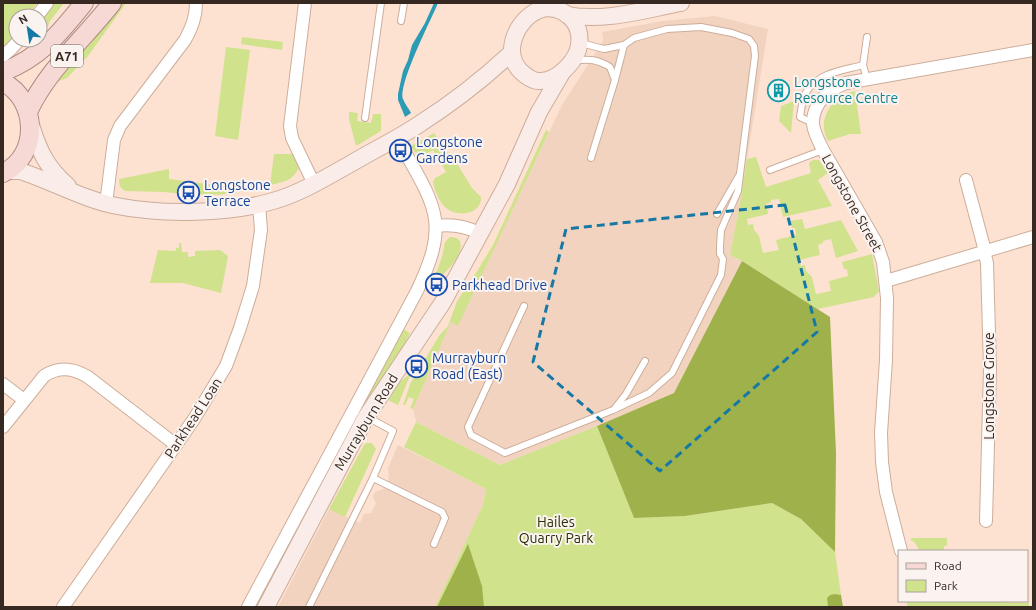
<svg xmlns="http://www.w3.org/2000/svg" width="1036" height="610" font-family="Ubuntu,sans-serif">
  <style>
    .built { fill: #f2d3c0 }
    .green { fill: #d0e28c }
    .forest { fill: #9eb14b }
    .water { fill: #2c9bb6 }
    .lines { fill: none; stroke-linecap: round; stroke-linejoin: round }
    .lane-casing { stroke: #cdad9a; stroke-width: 8 }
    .street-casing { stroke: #cdad9a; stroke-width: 14 }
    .secondary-casing { stroke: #cdad9a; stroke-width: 18 }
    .primary-casing { stroke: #af8a83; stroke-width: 20 }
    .lane { stroke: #fff; stroke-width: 6 }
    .street { stroke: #fff; stroke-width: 12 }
    .secondary { stroke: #faece9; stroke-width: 16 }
    .primary { stroke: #f6d8d4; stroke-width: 18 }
    .marked { fill: none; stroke: #1679a5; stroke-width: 3; stroke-dasharray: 8 5; stroke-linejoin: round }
    .labels { text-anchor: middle; stroke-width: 4; stroke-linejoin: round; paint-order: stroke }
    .shield { fill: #faf3ef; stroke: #716660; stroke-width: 1 }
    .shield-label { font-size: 13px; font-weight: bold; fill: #362922 }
    .culture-label { font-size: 14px; fill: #0d838f; stroke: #faf3ef; text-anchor: start }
    .transit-label { font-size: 14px; fill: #164399; stroke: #faf3ef; text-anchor: start }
    .street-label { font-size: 14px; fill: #362922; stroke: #faf3ef }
    .park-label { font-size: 14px; fill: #282f03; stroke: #faf3ef }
  </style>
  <rect width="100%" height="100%" fill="#fde2d2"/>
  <g class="built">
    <polygon points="715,16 768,29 740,203 730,255 742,261 674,393 597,426 500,465 416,422 413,409 451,322 458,325 562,105 603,41 602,32 663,21"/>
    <polygon points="398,445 486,489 483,505 435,607 278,607 329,509 360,523 364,514 371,513 376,503 373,497 375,492 383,489 389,478 388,468"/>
  </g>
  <g class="green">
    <polygon points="3,3 37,3 28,16 16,16 16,33 3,49"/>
    <polygon points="54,3 64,3 50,21 44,35 40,40 40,22"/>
    <polygon points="120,3 126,3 88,56 67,78 56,82 91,42"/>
    <polygon points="242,37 283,42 282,50 241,44"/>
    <polygon points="226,47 250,50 238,140 215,136"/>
    <path d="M855 91 861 134H850L828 141C816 119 832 96 855 91Z"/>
    <polygon points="794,101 791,133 779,121 781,106"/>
    <polygon points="349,112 358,113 357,121 371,123 373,114 381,114 381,131 356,146 349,119"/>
    <polygon points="546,130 549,132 458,326 451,322 413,409 410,408 414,399 409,397 405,405 403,405 411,382 425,362 425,359 439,336 448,326 457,301 476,273 493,245"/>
    <path d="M434 133 448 153 450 152 472 188 481 197C482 215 456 218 445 207 439 202 434 189 433 182L435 178 446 172 433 150C421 157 419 160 411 146Z"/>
    <path d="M274 154H292L299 168C297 171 295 175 291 178 286 182 277 183 271 185 245 191 220 197 194 194V192L184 191 183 194 164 192 125 191C120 188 119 185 119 179L169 169V179L207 184 270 185Z"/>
    <polygon points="756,157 766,187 811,173 809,163 813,160 819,160 828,173 818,180 832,206 783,217 779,199 771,200 771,202 766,204 768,214 747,219 748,225 753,224 754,230 759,236 763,253 779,250 776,240 796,235 795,228 792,228 790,221 802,219 805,229 841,220 858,251 836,258 831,239 823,241 823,243 818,245 820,255 799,260 801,266 805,265 806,271 812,277 816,294 831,291 829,281 848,276 847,269 844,269 842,262 872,254 879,291 874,297 818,309 742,261 730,255 740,203 747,159"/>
    <path d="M450 237C466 236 461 253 455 261 451 267 445 272 440 278L435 276 442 257 445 242Z"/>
    <polygon points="179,243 181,243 182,252 188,252 188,257 195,256 195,251 220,250 228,256 221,293 183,283 150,283 158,250 176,251 176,248 179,248"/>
    <polygon points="403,329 410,333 401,352 354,424 257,607 255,607"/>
    <polygon points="411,373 398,405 386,399 396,385"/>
    <polygon points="416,422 500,465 597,426 634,518 685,516 772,503 801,519 835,552 841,595 835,594 827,598 828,607 435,607 483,505 486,489 404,447"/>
    <polygon points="366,443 372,443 376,449 345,517 329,509 364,445"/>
    <polygon points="913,538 947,538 947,546 944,546 944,551 920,551 915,543 910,539"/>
    <polygon points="907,601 967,601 1029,603 1029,607 907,607"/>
  </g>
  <g class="forest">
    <polygon points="742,261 830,317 836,453 835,552 801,519 772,503 685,516 634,518 597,426 674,393"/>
    <polygon points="468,544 482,586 484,607 437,607"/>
    <polygon points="835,594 841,595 843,607 828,607 827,598 830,595"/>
  </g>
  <path class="water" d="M434 3H438C431 20 398 84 403 99 405 104 409 109 411 113L405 117 398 100V94L403 71 408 60 412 45 425 23Z"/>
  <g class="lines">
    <defs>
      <g id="lane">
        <polyline points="401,21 404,3"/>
        <polyline points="581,43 604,49 624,45 634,38 667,29 701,27 732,33 749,39 754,46 755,56 740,174 717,214"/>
        <path d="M575 61C589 58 598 60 610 67L615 80 591 158"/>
        <polyline points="867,79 863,65 867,37"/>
        <polyline points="615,80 624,45"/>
        <polyline points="365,118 381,3"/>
        <path d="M813 123 800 117C801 111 802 104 803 99 812 73 841 71 863 65"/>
        <polyline points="770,170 823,150"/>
        <polyline points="524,306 468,427 471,435 505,453 613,410 649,393 672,373 721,275 723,259 720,254 720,246 721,230 738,191 740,174"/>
        <polyline points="615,408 626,394 645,361"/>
        <polyline points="373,478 442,512 445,518 434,544"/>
        <polyline points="309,607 373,478 393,431 367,417"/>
      </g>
      <g id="street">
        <polyline points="305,3 290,126 292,138 314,184"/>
        <polyline points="37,16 47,3"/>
        <polyline points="3,56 11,49 19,40"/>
        <polyline points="966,180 985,251"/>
        <path d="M106 204 114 140 120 126 185 40C192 27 196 17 196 3"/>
        <path d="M436 226C451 224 465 226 479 233"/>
        <polyline points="984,251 987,263 990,368 986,521"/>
        <polyline points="886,281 1033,237"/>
        <polyline points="3,384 24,400"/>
        <path d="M3 427 44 376C59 366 73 368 88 377L176 445"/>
        <path d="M901 551 886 492 882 462 881 433 886 360 887 298 883 262 876 242 823 150C819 142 814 133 813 124 812 104 829 89 846 83L1033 50"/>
        <polyline points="63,607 194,419 226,366 240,328 253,286 261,230 259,205"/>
        <path d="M248 607 417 291C447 228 439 211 406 154"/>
      </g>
      <g id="secondary">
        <path d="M547 8C570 9 584 27 578 50 573 64 556 82 539 81 534 81 529 78 525 75 509 63 509 46 518 29 525 18 533 10 547 8Z"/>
        <path d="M567 15C605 22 643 10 681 3"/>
        <path d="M31 125C39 151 47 168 68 186"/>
        <path d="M6 171H20L26 173C57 184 86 200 117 206 162 215 230 214 273 201 301 193 327 177 352 163 374 150 397 139 418 125 451 104 482 80 511 53"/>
        <polyline points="266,607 366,417 443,302 507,184 539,112 563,71"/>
      </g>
      <g id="primary">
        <path d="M3 72C41 57 59 34 84 3"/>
        <path d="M3 82C38 100 40 156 3 173"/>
        <path d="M28 112C47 70 84 39 112 3"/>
      </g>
    </defs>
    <use href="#lane" class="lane-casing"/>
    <use href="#street" class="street-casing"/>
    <use href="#secondary" class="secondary-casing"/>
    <use href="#primary" class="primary-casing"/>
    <use href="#lane" class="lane"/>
    <use href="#street" class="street"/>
    <use href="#secondary" class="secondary"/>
    <use href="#primary" class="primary"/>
  </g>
  <path class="marked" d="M785 205 817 332 660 471 533 362 566 229Z"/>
  <defs>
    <symbol id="building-ring" viewBox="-11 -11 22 22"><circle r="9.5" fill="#faf3ef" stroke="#0f9aa8" stroke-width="1.5"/><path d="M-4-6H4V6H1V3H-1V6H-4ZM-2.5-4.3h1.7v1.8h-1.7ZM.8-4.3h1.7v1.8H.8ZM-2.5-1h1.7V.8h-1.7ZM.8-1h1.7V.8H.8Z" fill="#0f9aa8"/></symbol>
    <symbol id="bus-ring" viewBox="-11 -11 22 22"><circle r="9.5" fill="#faf3ef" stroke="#1a4fb4" stroke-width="1.5"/><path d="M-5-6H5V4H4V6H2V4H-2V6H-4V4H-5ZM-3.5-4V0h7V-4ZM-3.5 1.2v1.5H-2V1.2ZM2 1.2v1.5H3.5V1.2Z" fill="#1a4fb4"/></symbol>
  </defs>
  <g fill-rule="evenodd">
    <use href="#building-ring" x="766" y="78" width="25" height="25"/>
    <use href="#bus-ring" x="388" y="138" width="25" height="25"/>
    <use href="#bus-ring" x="176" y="180" width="25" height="25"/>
    <use href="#bus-ring" x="424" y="272" width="25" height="25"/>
    <use href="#bus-ring" x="404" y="354" width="25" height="25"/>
  </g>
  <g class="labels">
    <rect class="shield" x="51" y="45" width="32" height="22" rx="3"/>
    <g class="shield-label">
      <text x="67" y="61">A71</text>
    </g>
    <g class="culture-label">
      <text x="794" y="87">Longstone<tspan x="794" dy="16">Resource Centre</tspan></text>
    </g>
    <g class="transit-label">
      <text x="416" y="147">Longstone<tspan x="416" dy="16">Gardens</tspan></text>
      <text x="204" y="190">Longstone<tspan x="204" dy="16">Terrace</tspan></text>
      <text x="452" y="290">Parkhead Drive</text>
      <text x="432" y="363">Murrayburn<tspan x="432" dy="16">Road (East)</tspan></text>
    </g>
    <g class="street-label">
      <text transform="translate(852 203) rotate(61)" y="5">Longstone Street</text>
      <text transform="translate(989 386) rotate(-90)" y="5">Longstone Grove</text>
      <text transform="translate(193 418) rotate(-57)" y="5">Parkhead Loan</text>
      <text transform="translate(366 422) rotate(-59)" y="5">Murrayburn Road</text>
    </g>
    <g class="park-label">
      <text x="556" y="527">Hailes<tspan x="556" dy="16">Quarry Park</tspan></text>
    </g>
  </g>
  <rect width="1036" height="610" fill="none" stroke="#362922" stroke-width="8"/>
  <rect x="898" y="550" width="130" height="52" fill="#faf3ef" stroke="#aca29d"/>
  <rect x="906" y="563" width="20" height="6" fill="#f6d8d4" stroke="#aca29d"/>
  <text x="934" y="570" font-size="12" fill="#362922">Road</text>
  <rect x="906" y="580" width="20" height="12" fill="#d0e28c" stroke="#aca29d"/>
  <text x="934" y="590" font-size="12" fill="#362922">Park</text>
  <g transform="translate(28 28) rotate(330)"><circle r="19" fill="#faf3ef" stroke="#aca29d"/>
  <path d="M0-3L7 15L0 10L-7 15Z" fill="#1679a5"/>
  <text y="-6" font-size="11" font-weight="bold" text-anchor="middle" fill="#362922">N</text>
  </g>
</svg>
